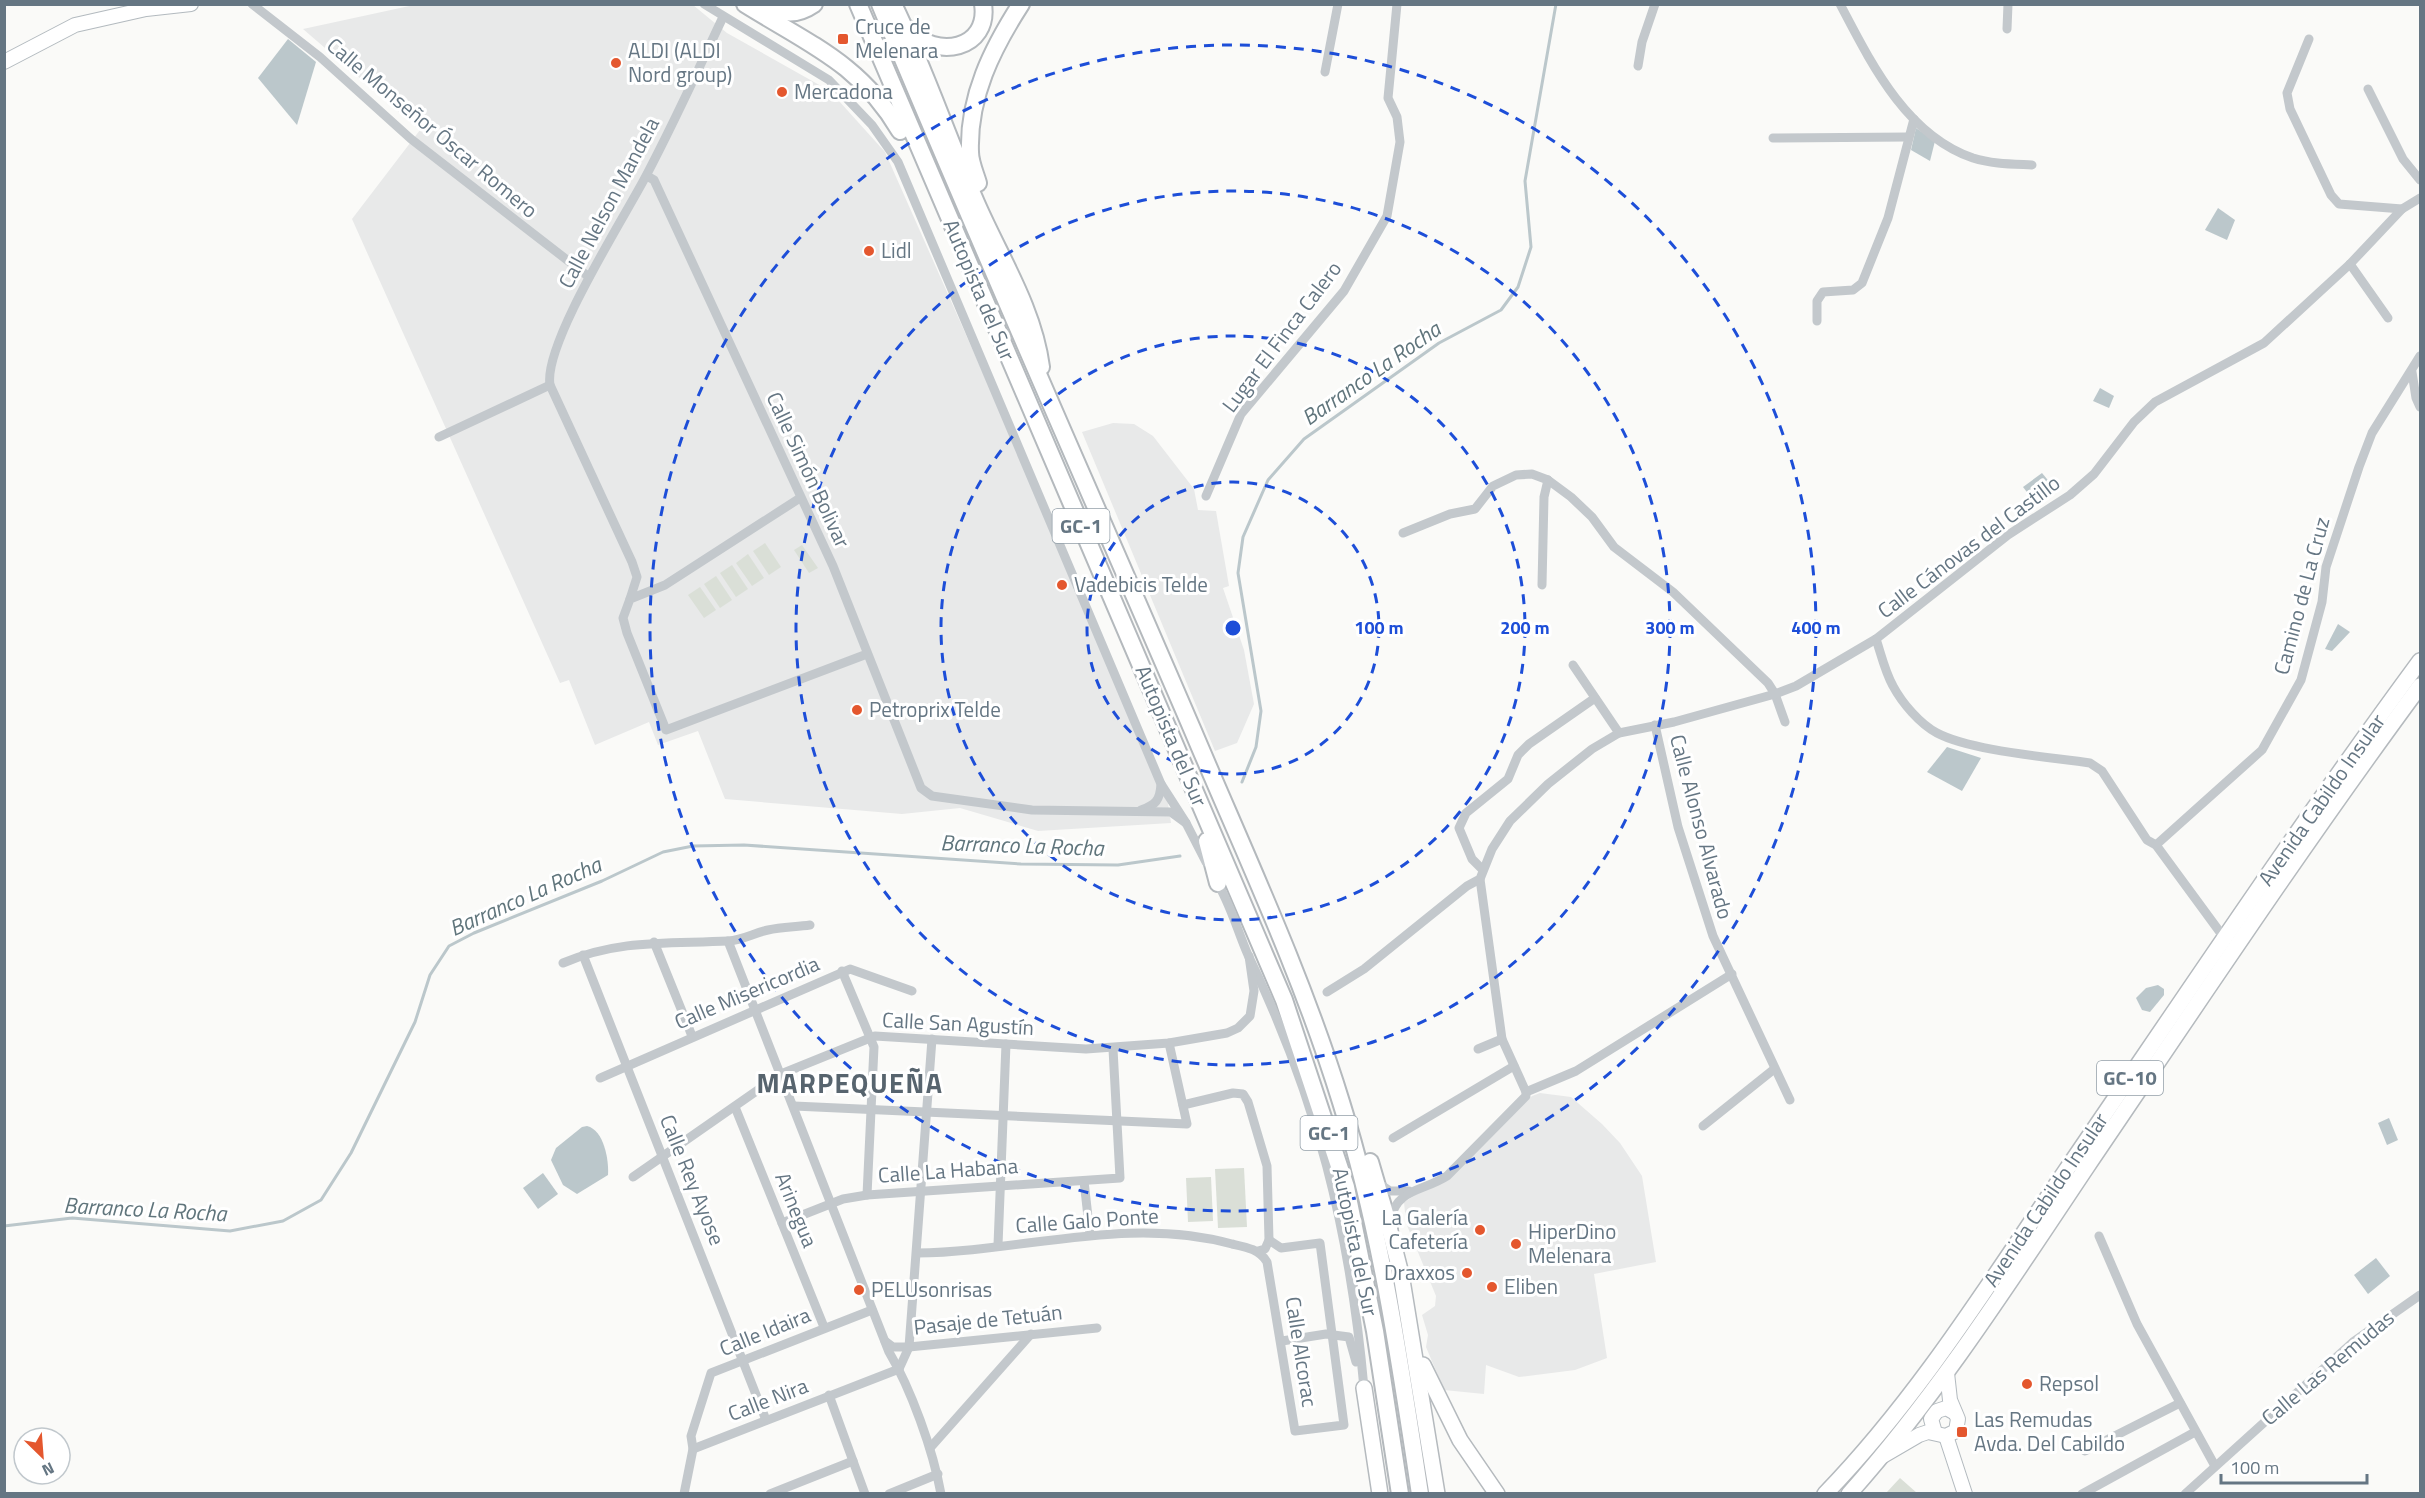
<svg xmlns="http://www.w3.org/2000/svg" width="2425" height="1498" font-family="'Titillium Web',sans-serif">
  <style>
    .built { fill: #e8e9e9 }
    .pitch { fill: #dadfd7 }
    .water { fill: #bbc7cb }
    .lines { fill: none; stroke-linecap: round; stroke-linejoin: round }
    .stream { stroke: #bbc7cb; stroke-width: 3 }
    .secondary-casing { stroke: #b3babf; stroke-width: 16 }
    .primary-casing { stroke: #b5babe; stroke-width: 18 }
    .highway-casing { stroke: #b4b9bd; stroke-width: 20 }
    .street { stroke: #c3c8cc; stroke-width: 9 }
    .secondary { stroke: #fff; stroke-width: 14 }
    .primary { stroke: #fff; stroke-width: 15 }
    .highway { stroke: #fff; stroke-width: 16 }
    .ring { fill: none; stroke: #1d4ed8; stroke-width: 3; stroke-dasharray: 10 8 }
    .poi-dot { fill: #e4572e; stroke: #fff; stroke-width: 2 }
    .labels { text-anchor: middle; stroke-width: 6; stroke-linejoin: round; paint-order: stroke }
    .shield { fill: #fff; stroke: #939fa8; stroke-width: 1.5 }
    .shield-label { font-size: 20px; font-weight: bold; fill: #657683 }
    .poi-label { font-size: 21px; fill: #657683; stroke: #fff; text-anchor: start }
    .street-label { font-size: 21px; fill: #657683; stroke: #fff }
    .water-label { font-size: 22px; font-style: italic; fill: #60757c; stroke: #fff }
    .district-label { font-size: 27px; font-weight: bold; letter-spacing: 1.5px; fill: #57646e; stroke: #fff }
    .centre { fill: #1d4ed8; stroke: #fff; stroke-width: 3 }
    .ring-label { font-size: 18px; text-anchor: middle; font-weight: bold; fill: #1d4ed8; stroke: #fff; stroke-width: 6; stroke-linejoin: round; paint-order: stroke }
  </style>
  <rect width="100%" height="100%" fill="#fafaf8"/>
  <g class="built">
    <polygon points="414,5 693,5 727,33 830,91 885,152 1165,784 1171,823 1038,831 960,808 902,814 725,799 698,731 658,745 649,722 595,745 569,680 560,683 352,219 420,130 303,29"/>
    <polygon points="1113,423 1134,424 1153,436 1194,489 1198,510 1216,511 1229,586 1223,588 1244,650 1254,704 1237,743 1215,751 1082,432"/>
    <polygon points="1540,1093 1571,1097 1602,1124 1620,1143 1642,1176 1656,1262 1594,1274 1607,1358 1575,1370 1519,1377 1486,1365 1484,1394 1444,1390 1426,1347 1428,1335 1422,1315 1435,1306 1436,1296 1406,1223 1404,1202 1421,1192 1484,1141 1532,1096"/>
  </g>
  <g class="pitch">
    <polygon points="765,543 781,567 769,575 753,551"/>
    <polygon points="802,545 818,568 809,573 794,550"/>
    <polygon points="748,554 764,578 752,586 736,563"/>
    <polygon points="732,565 748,589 736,597 720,573"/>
    <polygon points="716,576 732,600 720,608 704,584"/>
    <polygon points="700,587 716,610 704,618 688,595"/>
    <polygon points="1244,1168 1247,1227 1218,1228 1215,1169"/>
    <polygon points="1211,1177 1213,1221 1188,1222 1186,1178"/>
    <polygon points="1900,1478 1917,1493 1886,1493"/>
  </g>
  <g class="water">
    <polygon points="288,39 316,62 297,125 258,78"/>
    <polygon points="1916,128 1935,141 1930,161 1911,150"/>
    <polygon points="2218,208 2235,220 2227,240 2205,230"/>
    <polygon points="2100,388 2114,396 2109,408 2093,401"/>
    <polygon points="2042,473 2056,490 2037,505 2023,487"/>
    <polygon points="2338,624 2350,632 2332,651 2325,649"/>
    <polygon points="1947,747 1981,758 1962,791 1927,772"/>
    <polygon points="2158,985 2164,989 2164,995 2150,1012 2142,1010 2136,998 2146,988"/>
    <polygon points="2389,1118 2398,1140 2387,1145 2378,1123"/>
    <path d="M587 1126C604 1130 609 1160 608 1175L577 1194 563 1185 551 1160 556 1148 582 1127Z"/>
    <polygon points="543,1173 558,1194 538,1209 523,1188"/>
    <polygon points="2376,1258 2390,1276 2368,1294 2354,1275"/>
  </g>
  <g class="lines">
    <g class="stream">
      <polyline points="1242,782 1256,747 1261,711 1238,573 1243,537 1268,480 1304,439 1439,343 1501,310 1518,287 1531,247 1525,181 1556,4"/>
      <polyline points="4,1226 72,1218 230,1231 283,1221 321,1200 351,1153 415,1022 430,975 449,946 474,933 602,881 663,852 693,846 744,845 1021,864 1118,865 1180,856"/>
    </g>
    <defs>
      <g id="secondary">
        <polyline points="4,62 75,25 146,9 191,4"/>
        <polyline points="1935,1433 1931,1419 1937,1411 1946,1408 1955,1413"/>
        <polyline points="1946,1436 1965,1494"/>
        <polyline points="1883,1456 1919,1435 1928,1432 1946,1436 1956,1431 1958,1419 1950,1400 1947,1373"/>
      </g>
      <g id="primary">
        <polyline points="1389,1227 1401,1274 1437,1494"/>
        <polyline points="1423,1365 1460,1440 1497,1494"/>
        <polyline points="1364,1388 1380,1494"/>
        <path d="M1825 1494C1918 1398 1990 1282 2065 1172 2182 1001 2297 828 2420 661"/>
        <path d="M1849 1494C1939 1393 2011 1280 2086 1168 2196 1006 2304 843 2420 686"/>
      </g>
      <g id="highway">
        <path d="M745 4C809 44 861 64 900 131"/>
        <path d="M767 4C783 16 798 15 814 4"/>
        <polyline points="858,4 1284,1000 1346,1187 1375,1331 1400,1494"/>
        <path d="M880 4C981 248 1089 489 1193 731 1245 854 1302 975 1341 1102 1381 1230 1400 1362 1420 1494"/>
        <path d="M893 4C924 67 946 134 974 198 997 253 1033 306 1041 367"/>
        <path d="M908 29C936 61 990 49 983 4"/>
        <path d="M978 183C975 173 970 162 970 152 968 97 992 49 1021 4"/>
        <polyline points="1207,841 1218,883"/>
        <polyline points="1370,1162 1389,1227"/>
      </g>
    </defs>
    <use href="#secondary" class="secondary-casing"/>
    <use href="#primary" class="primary-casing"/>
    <use href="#highway" class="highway-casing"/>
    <g class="street">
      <polyline points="252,4 320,57 411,139 589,277"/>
      <path d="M704 4 829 80 872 125 898 162 1161 784C1160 800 1156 805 1141 810"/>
      <path d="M1840 4C1871 63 1906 135 1973 158 1992 164 2012 164 2032 165"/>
      <polyline points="2007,29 2008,4"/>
      <polyline points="2309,39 2287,93 2290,109 2331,195 2339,204 2402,209"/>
      <polyline points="1638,66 1642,42 1655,4"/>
      <polyline points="1325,72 1338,4"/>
      <polyline points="2368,89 2403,159 2420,180"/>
      <polyline points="1773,138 1908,137"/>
      <polyline points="647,176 654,180 833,566 921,788 932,796 1032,810 1171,812 1186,823"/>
      <polyline points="2350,264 2388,318"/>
      <polyline points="1817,321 1817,301 1823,292 1853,290 1862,283 1888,218 1914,119"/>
      <polyline points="2412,372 2416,398 2420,407"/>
      <polyline points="439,437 550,385"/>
      <polyline points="1206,496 1241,414 1344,291 1387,216 1400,142 1397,117 1388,98 1397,4"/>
      <polyline points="800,498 665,585 630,599 623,618 627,633 666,730 867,654"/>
      <polyline points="1403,533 1450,514 1475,509 1493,486 1516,475 1532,474 1548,480 1571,497 1592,517 1614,547 1673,592 1768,683 1775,694 1785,722"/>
      <polyline points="1542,585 1544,497 1548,480"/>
      <path d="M630 599 637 577 632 562 550 385C543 344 626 215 647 174 674 123 698 70 723 17"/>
      <path d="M1876 639C1881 654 1885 672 1893 686 1902 703 1920 724 1937 733 1971 751 2050 757 2090 763L2102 771 2147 840 2156 845 2225 939"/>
      <polyline points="1573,665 1619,733"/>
      <polyline points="1655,725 1678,827 1713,936 1790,1100"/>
      <polyline points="1161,784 1186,823 1206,862"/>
      <polyline points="2156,845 2262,750 2301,680 2322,602 2326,567 2359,467 2372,433 2420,356"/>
      <polyline points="1482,869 1472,859 1459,828 1466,813 1508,779 1518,755 1529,744 1595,698"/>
      <path d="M1215 879C1230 902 1237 930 1248 955 1317 1098 1350 1230 1364 1388"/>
      <polyline points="1480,879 1502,1039 1526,1092"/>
      <path d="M728 941 889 1352C911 1389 933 1450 941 1494"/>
      <polyline points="654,942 692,1036"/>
      <polyline points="583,955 766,1420"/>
      <path d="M563 963C619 939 669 944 728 941 743 940 754 933 768 930 781 927 796 927 810 925"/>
      <polyline points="842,971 874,1047 867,1195"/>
      <polyline points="1327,992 1364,969 1467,886 1480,879 1492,849 1510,821 1548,784 1592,749 1619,733 1674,722 1775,694 1796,686 1876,639 2008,535 2070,495 2094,474 2134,422 2155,402 2264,343 2350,264 2402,209 2420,198"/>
      <polyline points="1478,1049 1502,1039"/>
      <polyline points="600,1078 850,969 912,991"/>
      <polyline points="1183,1105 1233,1093 1243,1094 1248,1102 1267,1166 1269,1240 1265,1249 1258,1251"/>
      <polyline points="794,1106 1187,1124 1169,1043"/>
      <polyline points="735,1107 824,1327"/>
      <polyline points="1703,1126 1773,1070"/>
      <polyline points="1393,1138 1514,1066"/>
      <polyline points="633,1177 781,1074 875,1036 1086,1049 1169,1043 1227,1033 1238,1028 1250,1016 1254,991 1249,956"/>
      <polyline points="1084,1181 1090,1235"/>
      <polyline points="1378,1183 1390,1191 1409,1191"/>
      <path d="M1391 1219C1396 1189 1424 1191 1447 1176L1526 1096V1092L1576 1071 1732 974"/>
      <polyline points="782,1223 843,1199 867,1195 1120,1178 1113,1049"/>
      <polyline points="2099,1236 2137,1324 2215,1466"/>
      <polyline points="998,1245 1006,1044"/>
      <path d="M917 1253C1021 1252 1128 1215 1232 1244 1246 1247 1259 1249 1267 1262L1295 1431 1344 1425 1320 1243 1281 1248 1269 1240"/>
      <polyline points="885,1341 893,1347 909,1347 1097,1328"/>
      <polyline points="1282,1341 1326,1334 1349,1337 1356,1362"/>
      <polyline points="899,1369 909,1347 932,1039"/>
      <polyline points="829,1395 865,1494"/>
      <polyline points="930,1448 1031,1334"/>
      <polyline points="693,1449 899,1369"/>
      <polyline points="2085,1451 2180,1403"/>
      <polyline points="684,1494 693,1449 691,1436 711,1373 872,1310"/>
      <polyline points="770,1494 853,1461"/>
      <polyline points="889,1494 938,1474"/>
      <polyline points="2082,1494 2195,1432"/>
      <polyline points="2185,1494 2353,1342 2420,1295"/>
    </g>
    <use href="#secondary" class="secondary"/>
    <use href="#primary" class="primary"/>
    <use href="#highway" class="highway"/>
  </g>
  <g class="ring">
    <circle cx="1233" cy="628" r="146"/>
    <circle cx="1233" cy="628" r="292"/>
    <circle cx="1233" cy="628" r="437"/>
    <circle cx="1233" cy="628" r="583"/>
  </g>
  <g class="poi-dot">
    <rect x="837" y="33" width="12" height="12" rx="3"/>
    <circle cx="616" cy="63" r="6"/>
    <circle cx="782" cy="92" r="6"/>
    <circle cx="869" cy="251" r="6"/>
    <circle cx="1062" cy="585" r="6"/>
    <circle cx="857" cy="710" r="6"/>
    <circle cx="1480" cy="1230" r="6"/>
    <circle cx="1516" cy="1244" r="6"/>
    <circle cx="1467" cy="1273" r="6"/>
    <circle cx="1492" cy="1287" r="6"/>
    <circle cx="859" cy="1290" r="6"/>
    <circle cx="2027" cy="1384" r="6"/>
    <rect x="1956" y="1426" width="12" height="12" rx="3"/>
  </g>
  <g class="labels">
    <g class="shield">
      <rect x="1052.5" y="509" width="57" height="34" rx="4.5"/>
      <rect x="2097" y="1061" width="66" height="34" rx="4.5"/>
      <rect x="1300.5" y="1116" width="57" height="34" rx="4.5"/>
    </g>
    <g class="shield-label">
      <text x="1081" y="533">GC-1</text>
      <text x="2130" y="1085">GC-10</text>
      <text x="1329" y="1140">GC-1</text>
    </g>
    <g class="poi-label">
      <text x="855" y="34">Cruce de<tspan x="855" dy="24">Melenara</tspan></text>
      <text x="628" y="58">ALDI (ALDI<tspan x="628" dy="24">Nord group)</tspan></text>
      <text x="794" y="99">Mercadona</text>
      <text x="881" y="258">Lidl</text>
      <text x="1074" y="592">Vadebicis Telde</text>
      <text x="869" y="717">Petroprix Telde</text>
      <text x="1468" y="1225" text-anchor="end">La Galería<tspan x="1468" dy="24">Cafetería</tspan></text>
      <text x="1528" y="1239">HiperDino<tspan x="1528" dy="24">Melenara</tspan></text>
      <text x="1455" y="1280" text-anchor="end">Draxxos</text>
      <text x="1504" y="1294">Eliben</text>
      <text x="871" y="1297">PELUsonrisas</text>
      <text x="2039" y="1391">Repsol</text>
      <text x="1974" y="1427">Las Remudas<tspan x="1974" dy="24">Avda. Del Cabildo</tspan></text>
    </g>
    <g class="street-label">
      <text transform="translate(432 128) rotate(40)" y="7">Calle Monseñor Óscar Romero</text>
      <text transform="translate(609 203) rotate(-62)" y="7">Calle Nelson Mandela</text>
      <text transform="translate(979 290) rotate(67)" y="7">Autopista del Sur</text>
      <text transform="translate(1282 337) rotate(-53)" y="7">Lugar El Finca Calero</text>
      <text transform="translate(808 470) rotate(65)" y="7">Calle Simón Bolivar</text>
      <text transform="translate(1969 547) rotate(-37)" y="7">Calle Cánovas del Castillo</text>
      <text transform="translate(2302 596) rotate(-75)" y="7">Camino de La Cruz</text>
      <text transform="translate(1171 736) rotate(67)" y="7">Autopista del Sur</text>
      <text transform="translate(2322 800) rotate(-55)" y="7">Avenida Cabildo Insular</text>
      <text transform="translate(1701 827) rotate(75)" y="7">Calle Alonso Alvarado</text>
      <text transform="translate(747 993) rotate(-23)" y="7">Calle Misericordia</text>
      <text transform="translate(958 1024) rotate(3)" y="7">Calle San Agustín</text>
      <text transform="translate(948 1171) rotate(-4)" y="7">Calle La Habana</text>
      <text transform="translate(692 1180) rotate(68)" y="7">Calle Rey Ayose</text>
      <text transform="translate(2046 1200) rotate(-56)" y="7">Avenida Cabildo Insular</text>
      <text transform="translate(796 1210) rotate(68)" y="7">Arinegua</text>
      <text transform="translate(1087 1221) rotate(-4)" y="7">Calle Galo Ponte</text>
      <text transform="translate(1355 1242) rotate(78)" y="7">Autopista del Sur</text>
      <text transform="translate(988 1320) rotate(-6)" y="7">Pasaje de Tetuán</text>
      <text transform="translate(765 1332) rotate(-22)" y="7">Calle Idaira</text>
      <text transform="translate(1301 1352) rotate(81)" y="7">Calle Alcorac</text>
      <text transform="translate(2328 1368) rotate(-40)" y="7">Calle Las Remudas</text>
      <text transform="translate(768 1400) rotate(-21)" y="7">Calle Nira</text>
    </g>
    <g class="water-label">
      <text transform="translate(1371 373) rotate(-35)" y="8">Barranco La Rocha</text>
      <text transform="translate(1022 845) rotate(2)" y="8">Barranco La Rocha</text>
      <text transform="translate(525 896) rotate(-24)" y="8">Barranco La Rocha</text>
      <text transform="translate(145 1209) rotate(3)" y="8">Barranco La Rocha</text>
    </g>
    <g class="district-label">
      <text x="850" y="1093">MARPEQUEÑA</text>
    </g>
  </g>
  <circle cx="1233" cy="628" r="9" class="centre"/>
  <g class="ring-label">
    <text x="1379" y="634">100 m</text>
    <text x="1525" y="634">200 m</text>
    <text x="1670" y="634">300 m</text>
    <text x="1816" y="634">400 m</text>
  </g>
  <rect width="2425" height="1498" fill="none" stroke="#657683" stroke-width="12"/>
  <g transform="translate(42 1456) rotate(155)"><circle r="28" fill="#ffffff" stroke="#c1c8cd" stroke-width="1.5"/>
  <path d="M0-4.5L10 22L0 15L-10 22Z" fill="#e4572e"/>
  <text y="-9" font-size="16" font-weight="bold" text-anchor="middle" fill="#657683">N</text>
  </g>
  <path d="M2221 1474v9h146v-9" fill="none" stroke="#657683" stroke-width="3"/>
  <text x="2230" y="1474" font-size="18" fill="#657683" stroke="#ffffff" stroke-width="4.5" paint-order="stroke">100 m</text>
</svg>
